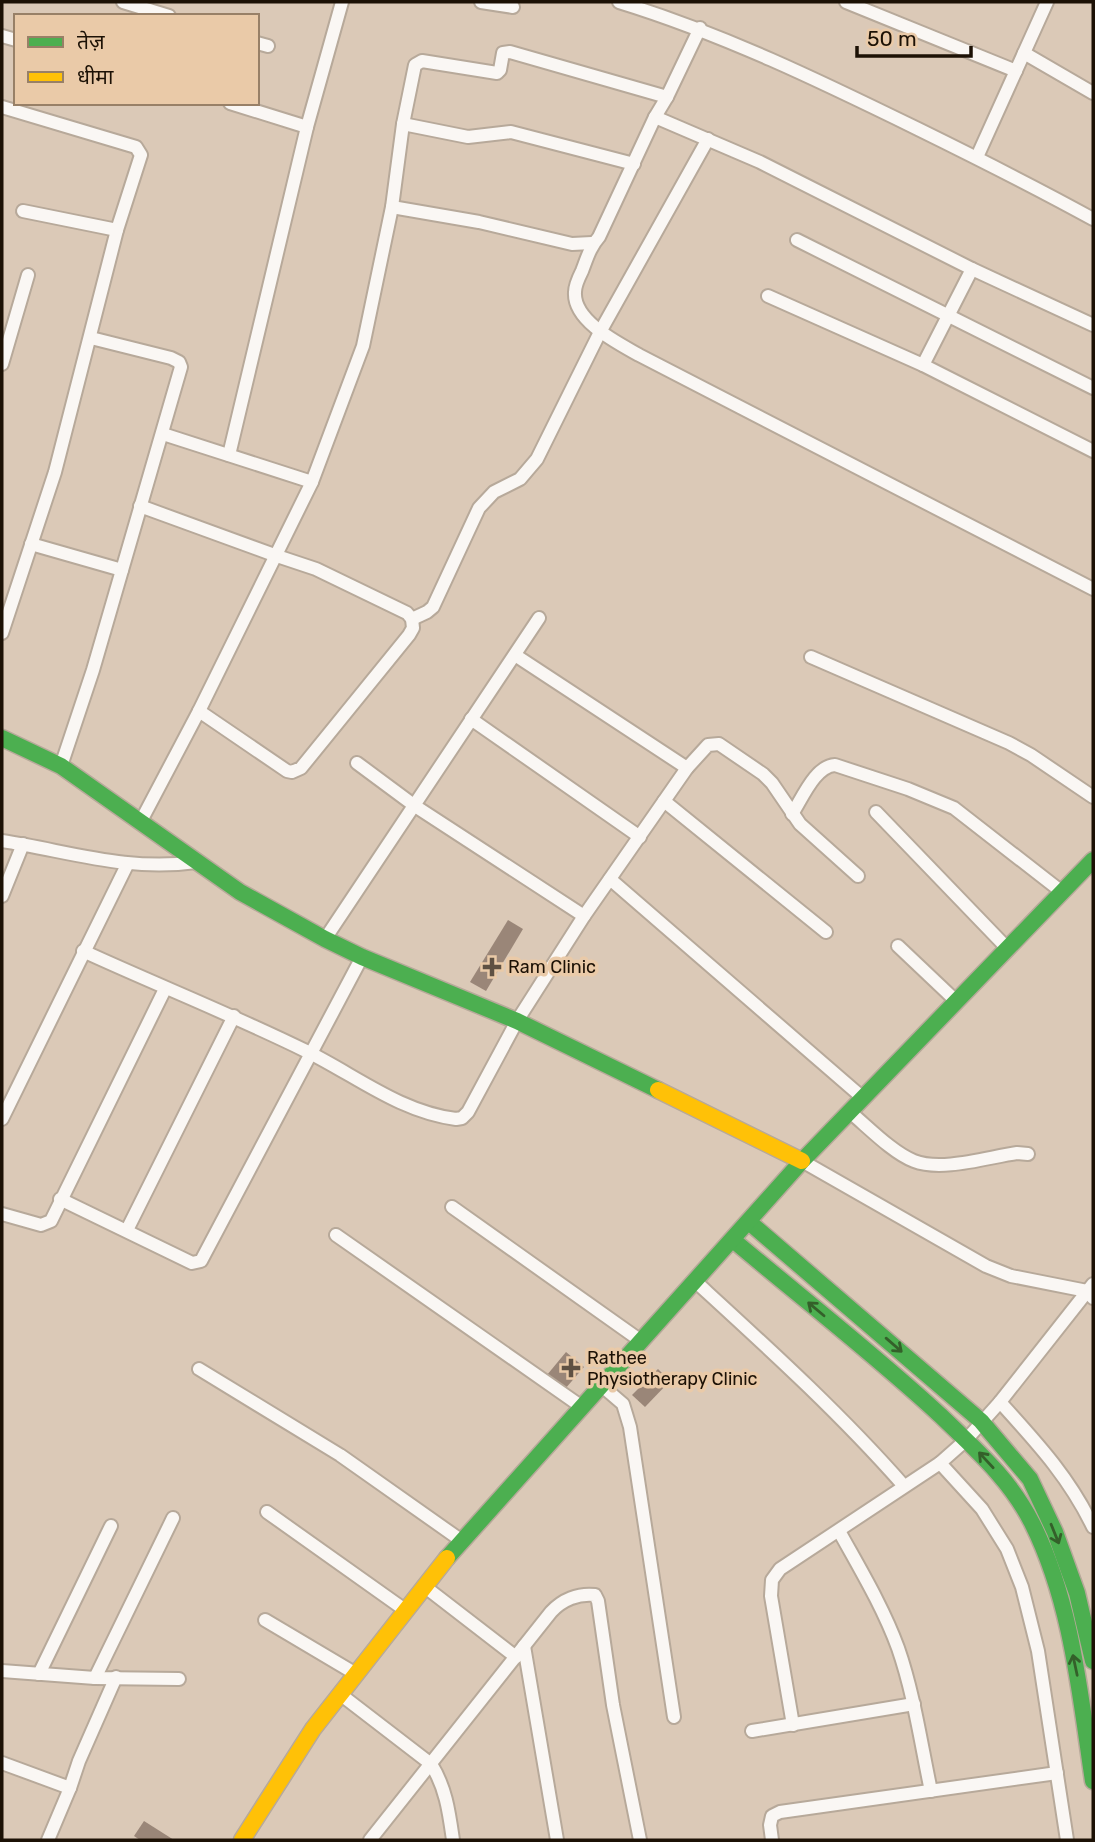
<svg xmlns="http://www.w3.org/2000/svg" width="1095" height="1842" font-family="Rubik,'Noto Sans Devanagari',sans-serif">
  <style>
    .building { fill: #9a8678 }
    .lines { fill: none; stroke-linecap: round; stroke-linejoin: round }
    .street-casing { stroke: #b7a99a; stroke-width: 16 }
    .fast-casing { stroke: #b7a99a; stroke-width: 19 }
    .slow-casing { stroke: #b7a99a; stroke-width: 19 }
    .street { stroke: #faf7f4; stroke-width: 12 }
    .fast { stroke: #4caf50; stroke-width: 16 }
    .slow { stroke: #ffc107; stroke-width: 16 }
    .oneway { stroke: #34602a }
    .poi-dot { fill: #5f5143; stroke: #eacaa8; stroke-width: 2.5 }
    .labels { text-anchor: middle; stroke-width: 7; stroke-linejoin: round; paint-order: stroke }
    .poi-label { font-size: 18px; fill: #1c1105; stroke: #eacaa8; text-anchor: start }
  </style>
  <rect width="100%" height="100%" fill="#dbc9b7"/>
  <g class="building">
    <polygon points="508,920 523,929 486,991 470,982"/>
    <polygon points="566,1352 584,1367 565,1389 547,1375"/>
    <polygon points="658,1369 670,1381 645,1407 632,1395"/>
    <polygon points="144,1821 174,1840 140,1840 134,1836"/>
  </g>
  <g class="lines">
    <defs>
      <g id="street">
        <polyline points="123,2 169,16"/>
        <polyline points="481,2 513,7"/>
        <path d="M619 2C723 34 820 81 918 129 977 158 1035 187 1093 219"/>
        <polyline points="846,2 1016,71"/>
        <path d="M700 28 667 97 655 117 599 237C590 247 587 258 582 271 579 277 575 285 575 292 573 321 618 343 639 355L1093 589"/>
        <polyline points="2,36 16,40"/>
        <polyline points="257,43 268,46"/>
        <polyline points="1024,53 1093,93"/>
        <polyline points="230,103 307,127"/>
        <polyline points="2,107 136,147 141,155 117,230 55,472 2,633"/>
        <polyline points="655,117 760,162 972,269 1093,325"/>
        <polyline points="403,124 468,137 511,132 634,164"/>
        <polyline points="977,157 1047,2"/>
        <polyline points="392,207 479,222 572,244 592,243"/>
        <polyline points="23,211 117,230"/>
        <polyline points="797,240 1093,388"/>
        <polyline points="768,296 923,365 1093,451"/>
        <polyline points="2,364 28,275"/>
        <polyline points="923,365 972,269"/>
        <polyline points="163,434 312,482"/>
        <polyline points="229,455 307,127 342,2"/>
        <polyline points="140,506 277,556 316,569 407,613 412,619 413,628 409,635 301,768 292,772 287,771 199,711"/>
        <polyline points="31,544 122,570"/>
        <polyline points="412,619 427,612 433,607 479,508 494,492 520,479 537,459 600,332 708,139"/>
        <polyline points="515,655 687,768"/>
        <polyline points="811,657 1009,743 1031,755 1093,797"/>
        <polyline points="471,719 640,837"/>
        <polyline points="357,763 415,806 584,916"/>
        <polyline points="61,766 93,670 181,367 179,362 171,358 91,338"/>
        <polyline points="664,801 826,932"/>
        <polyline points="876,812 1007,948"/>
        <path d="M792 814C802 799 815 766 835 765L908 789 954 808 1062 892"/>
        <polyline points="141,821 199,711 312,482 363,346 392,207 403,124 415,65 422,61 497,73 500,70 503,53 510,52 667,97"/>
        <path d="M2 841C68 851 128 872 196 862"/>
        <polyline points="610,879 863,1098"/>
        <polyline points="2,896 23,844"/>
        <polyline points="325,939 539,618"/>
        <polyline points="898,946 955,1000"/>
        <path d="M83 951C157 985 233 1015 306 1051 355 1075 400 1112 456 1119L462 1118 468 1112 517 1021 584 916 687 768 708 745 719 744 763 774 772 783 800 824 858 876"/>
        <path d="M850 1112C868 1127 893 1153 914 1161 942 1172 988 1157 1017 1153L1028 1154"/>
        <polyline points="2,1119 127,865"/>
        <polyline points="802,1161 986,1266 1011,1276 1087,1291 1093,1298"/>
        <polyline points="60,1199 192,1263 201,1261 362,957"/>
        <polyline points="452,1207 641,1341"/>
        <polyline points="2,1214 41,1225 51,1221 165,989"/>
        <polyline points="127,1230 234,1016"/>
        <polyline points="336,1235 582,1407"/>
        <path d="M695 1281C767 1347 839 1412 904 1486"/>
        <polyline points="199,1369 340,1455 462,1541"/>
        <polyline points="602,1386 623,1404 630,1427 674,1717"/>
        <path d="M1000 1402C1037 1443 1069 1477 1093 1527"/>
        <polyline points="940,1463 982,1509 1007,1549 1022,1587 1038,1651 1067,1840"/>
        <polyline points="267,1512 405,1610"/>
        <path d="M839 1531C860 1569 883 1607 898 1648 914 1694 921 1744 931 1791"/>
        <polyline points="424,1586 516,1657"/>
        <polyline points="265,1620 356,1674"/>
        <polyline points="524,1646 557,1840"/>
        <polyline points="2,1671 95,1678 179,1679"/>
        <polyline points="39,1674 111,1526"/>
        <polyline points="95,1678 173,1518"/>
        <path d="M340 1694 431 1764C446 1788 449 1812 453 1840"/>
        <polyline points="793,1725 771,1596 772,1580 780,1569 940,1463 966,1440 1000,1402 1093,1284"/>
        <polyline points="752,1731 914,1704"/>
        <polyline points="2,1763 70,1788 48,1840"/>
        <polyline points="70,1788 79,1761 116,1677"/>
        <path d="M370 1840 551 1612C562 1600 578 1593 595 1595L598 1601 613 1705 640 1840"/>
        <polyline points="772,1840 770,1825 772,1816 780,1812 1057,1773"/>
      </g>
      <g id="fast">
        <polyline points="2,738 61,766 240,892 325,939 362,957 517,1021 658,1090"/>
        <polyline points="749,1222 981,1421 1030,1479 1055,1532 1077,1593 1093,1661"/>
        <path d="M733 1240C802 1298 874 1354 940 1415 975 1449 1010 1479 1032 1523 1072 1603 1080 1695 1093 1781"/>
        <polyline points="447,1558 802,1161 1093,860"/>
      </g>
      <g id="slow">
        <polyline points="658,1090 802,1161"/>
        <polyline points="242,1840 313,1729 447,1558"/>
      </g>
    </defs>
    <use href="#street" class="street-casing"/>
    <use href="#fast" class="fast-casing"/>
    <use href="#slow" class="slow-casing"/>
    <use href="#street" class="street"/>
    <use href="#fast" class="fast"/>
    <use href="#slow" class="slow"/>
  </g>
  <defs><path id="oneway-shaft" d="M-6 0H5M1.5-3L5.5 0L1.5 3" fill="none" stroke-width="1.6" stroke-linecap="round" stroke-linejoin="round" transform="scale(1.75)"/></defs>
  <g class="oneway">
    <use href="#oneway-shaft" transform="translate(816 1309) rotate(-140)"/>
    <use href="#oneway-shaft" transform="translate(894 1345) rotate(41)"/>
    <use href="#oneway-shaft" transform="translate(986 1460) rotate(-133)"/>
    <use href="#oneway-shaft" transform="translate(1055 1534) rotate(68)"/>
    <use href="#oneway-shaft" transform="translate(1075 1665) rotate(-102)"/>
  </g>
  <g class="poi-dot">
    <path d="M488.5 956.5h7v7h7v7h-7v7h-7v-7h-7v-7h7z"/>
    <path d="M567.5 1357.5h7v7h7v7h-7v7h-7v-7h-7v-7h7z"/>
  </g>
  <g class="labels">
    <g class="poi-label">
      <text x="508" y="973">Ram Clinic</text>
      <text x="587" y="1364">Rathee<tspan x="587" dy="21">Physiotherapy Clinic</tspan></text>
    </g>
  </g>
  <rect width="1095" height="1842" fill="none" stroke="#1c1105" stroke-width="7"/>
  <rect x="14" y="14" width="245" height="91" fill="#eacaa8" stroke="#988067" stroke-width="2"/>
  <rect x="28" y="37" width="35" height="10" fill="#4caf50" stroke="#988067" stroke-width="2"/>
  <text x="77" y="49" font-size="21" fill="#1c1105">तेज़</text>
  <rect x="28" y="72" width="35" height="10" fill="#ffc107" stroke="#988067" stroke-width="2"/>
  <text x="77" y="84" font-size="21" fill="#1c1105">धीमा</text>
  <path d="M857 46v10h114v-10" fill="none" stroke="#1c1105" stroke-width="3.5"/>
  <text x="867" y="46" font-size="21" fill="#1c1105" stroke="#eacaa8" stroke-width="5" paint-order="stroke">50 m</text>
</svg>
